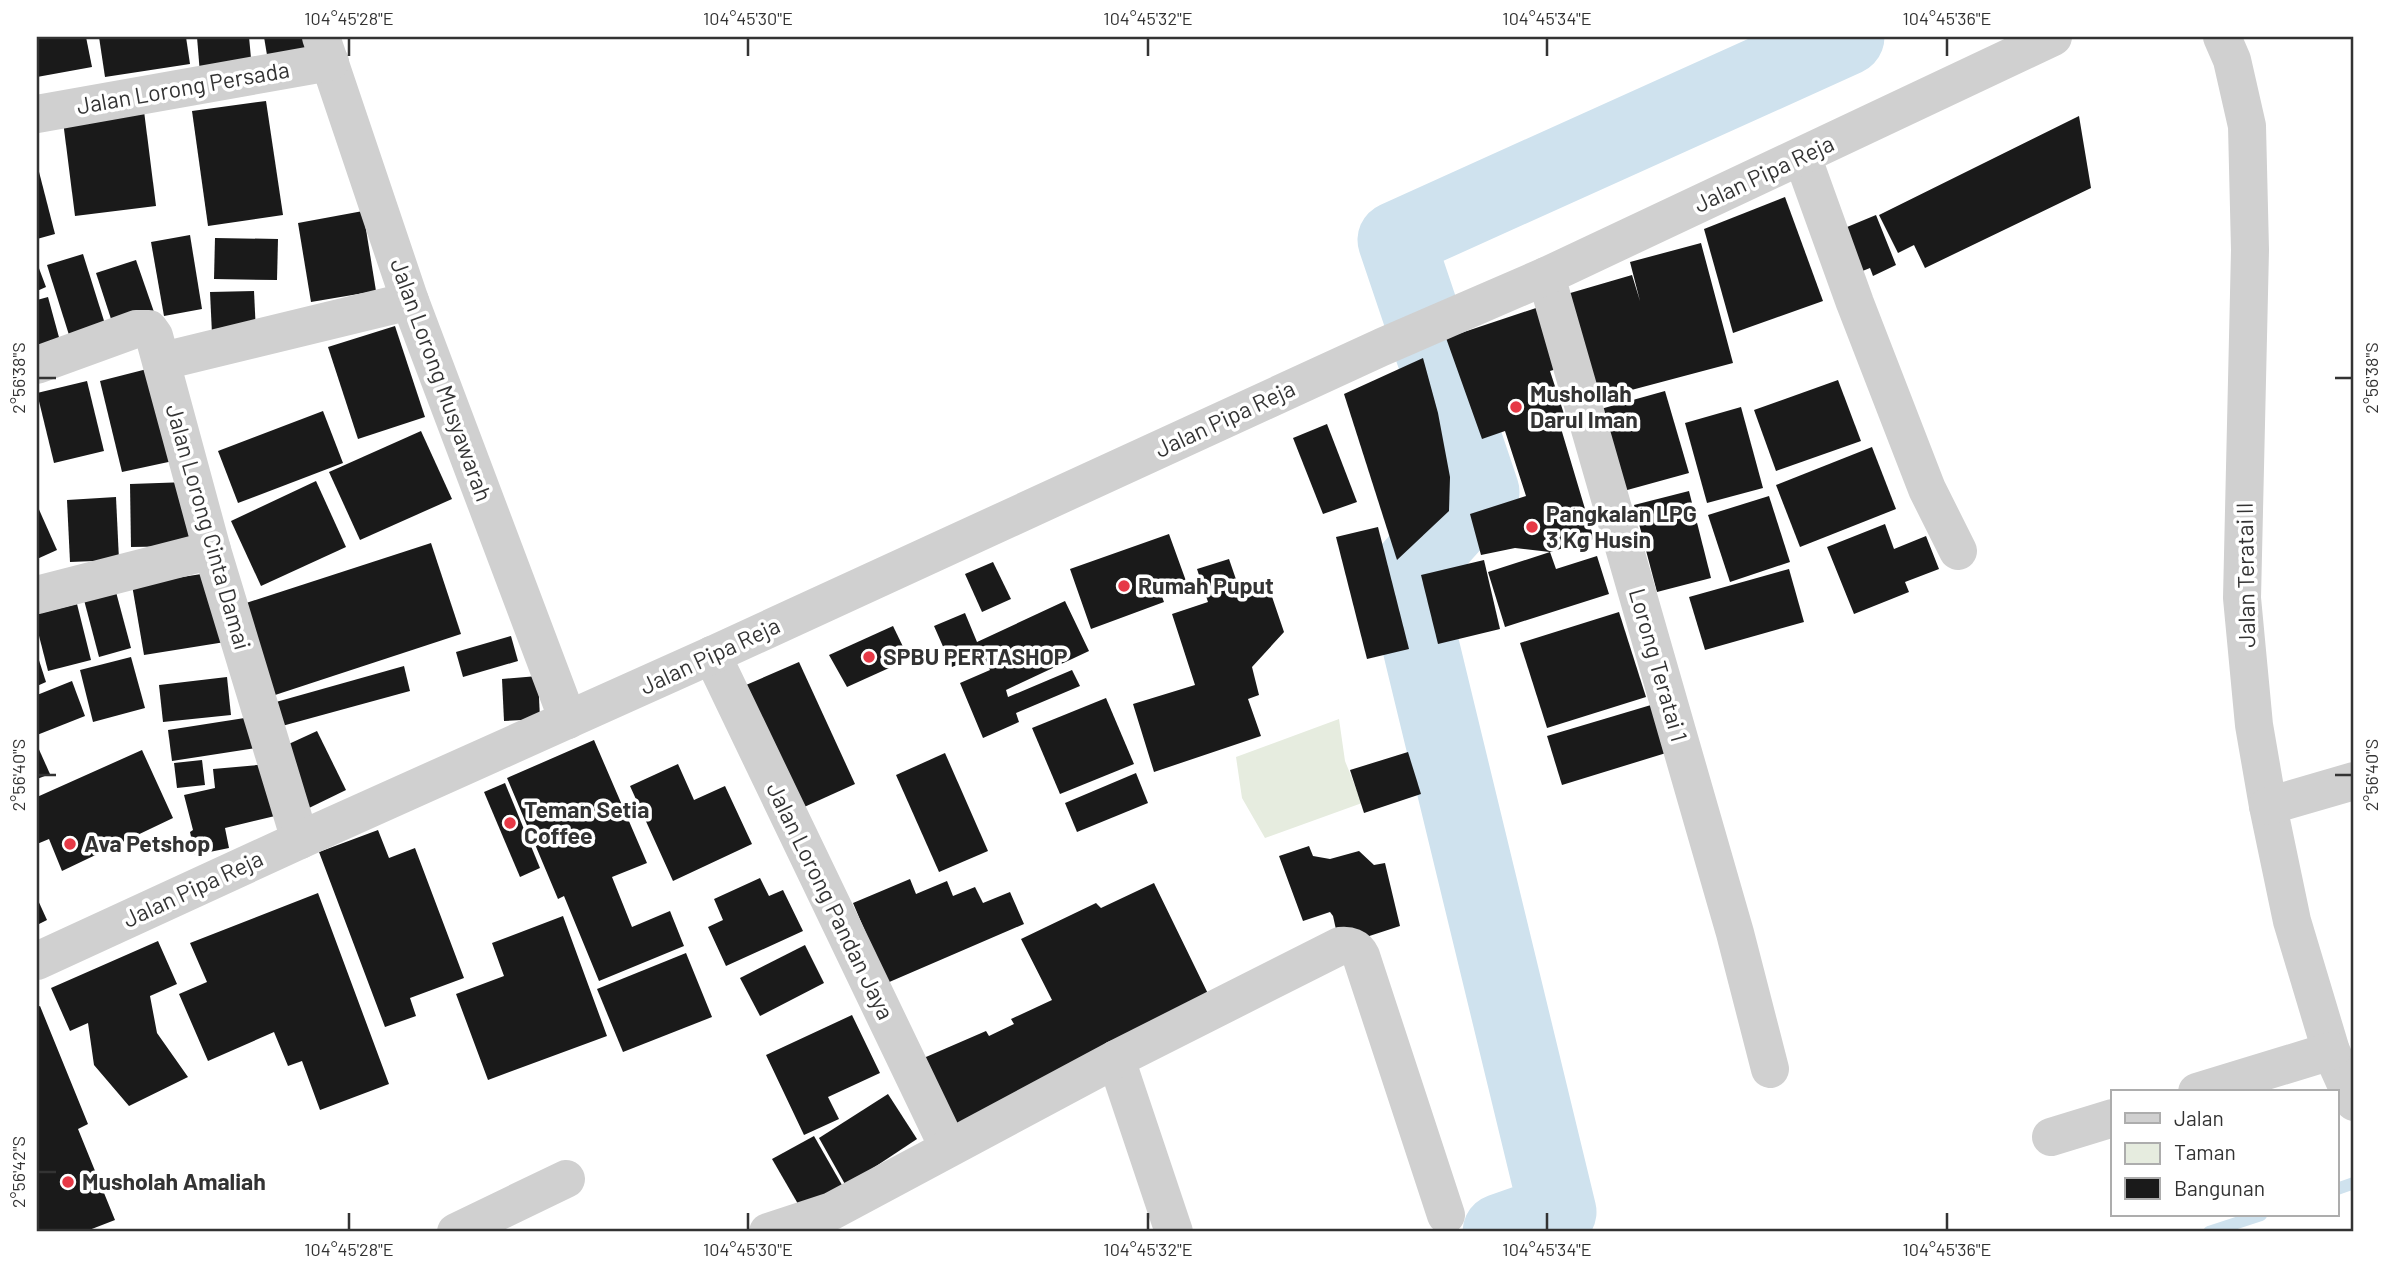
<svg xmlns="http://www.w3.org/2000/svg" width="2391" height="1269" font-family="Barlow,sans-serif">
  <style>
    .green { fill: #e6ecdf }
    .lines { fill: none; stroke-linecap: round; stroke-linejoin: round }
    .stream { stroke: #cfe2ee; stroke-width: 12 }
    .river { stroke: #cfe2ee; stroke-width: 77 }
    .building { fill: #1a1a1a }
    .minor { stroke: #d0d0d0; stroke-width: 38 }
    .ticks { fill: none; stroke: #333; stroke-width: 2.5 }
    .poi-dot { fill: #e63946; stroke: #fff; stroke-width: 2.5 }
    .labels { text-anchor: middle; stroke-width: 7; stroke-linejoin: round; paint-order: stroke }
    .street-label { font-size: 23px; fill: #333; stroke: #fff }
    .poi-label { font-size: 23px; font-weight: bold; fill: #333; stroke: #fff; text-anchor: start }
    .neatline { fill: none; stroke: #333; stroke-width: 2.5 }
    .ticks-label { font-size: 18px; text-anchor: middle; fill: #333 }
  </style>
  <rect width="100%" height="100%" fill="#fff"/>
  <polygon class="green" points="1339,719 1345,761 1362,803 1265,838 1242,798 1236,757"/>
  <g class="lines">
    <g class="stream">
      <polyline points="2337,1189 2354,1183"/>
      <polyline points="1558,1212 1563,1232"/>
      <polyline points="2209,1232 2261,1215"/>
    </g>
    <polyline class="river" points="1501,1232 1558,1212 1404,577 1481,492 1396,240 1846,37"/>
  </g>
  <g class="building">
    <polygon points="37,37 86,37 92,67 37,77"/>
    <polygon points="99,37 186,37 190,64 105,77"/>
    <polygon points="197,37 249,37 252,69 200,74"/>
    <polygon points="264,37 306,37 308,49 267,55"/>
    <polygon points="266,101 283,215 208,226 192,111"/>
    <polygon points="144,111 156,206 75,216 63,121"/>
    <polygon points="2079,116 2091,188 1925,268 1914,245 1898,253 1879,215"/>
    <polygon points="37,164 55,234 37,239"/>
    <polygon points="1785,197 1823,301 1733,333 1704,229"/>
    <polygon points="363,211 376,291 311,302 298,223"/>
    <polygon points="1876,215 1896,265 1873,276 1870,268 1850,276 1835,232"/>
    <polygon points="190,235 202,309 164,316 151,242"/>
    <polygon points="215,238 278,239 277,280 214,279"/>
    <polygon points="1701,243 1733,363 1590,401 1560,296 1632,275 1640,301 1630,262"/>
    <polygon points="83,254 105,324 69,335 47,265"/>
    <polygon points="136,260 154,312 113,325 96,273"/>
    <polygon points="37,263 46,287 37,291"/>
    <polygon points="254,291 256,333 212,334 210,292"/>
    <polygon points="48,297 63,352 37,360 37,300"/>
    <polygon points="1539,307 1560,368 1550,371 1564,414 1557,415 1594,539 1550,552 1515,548 1481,555 1470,514 1526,496 1505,431 1482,439 1446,338"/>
    <polygon points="395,326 425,417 358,439 328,347"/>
    <polygon points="1423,358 1438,413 1450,477 1449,511 1397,560 1344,394"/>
    <polygon points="151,368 173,461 122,472 100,381"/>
    <polygon points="1838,380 1861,441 1776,471 1754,410"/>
    <polygon points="87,381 104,451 54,463 37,393"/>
    <polygon points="1665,391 1689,473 1620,492 1597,410"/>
    <polygon points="1741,407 1763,488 1707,503 1685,423"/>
    <polygon points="323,411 343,463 238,503 218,451"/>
    <polygon points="1327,424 1357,502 1323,514 1293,438"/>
    <polygon points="421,431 452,499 360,540 329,472"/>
    <polygon points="1872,447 1896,509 1800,547 1776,485"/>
    <polygon points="316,481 346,547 261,586 231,521"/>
    <polygon points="188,482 190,546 131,547 130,484"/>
    <polygon points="1689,491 1711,578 1657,592 1634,505"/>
    <polygon points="1769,496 1790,562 1730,582 1708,515"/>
    <polygon points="116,497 119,560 70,562 67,500"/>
    <polygon points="37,505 57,550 37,559"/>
    <polygon points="1885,524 1894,549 1926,536 1939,569 1905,582 1909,592 1854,614 1827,547"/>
    <polygon points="1378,527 1409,649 1367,659 1336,537"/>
    <polygon points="1169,534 1186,581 1160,591 1164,602 1091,629 1070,569"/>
    <polygon points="431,543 461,634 272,696 243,604"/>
    <polygon points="1550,552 1556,569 1597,556 1609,594 1505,627 1488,572"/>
    <polygon points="1229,559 1240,591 1267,582 1284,632 1252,667 1259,695 1248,699 1261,736 1154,772 1133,704 1195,685 1172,614 1208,602 1197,569"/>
    <polygon points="1484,560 1500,629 1438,644 1421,575"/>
    <polygon points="993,562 1011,599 982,612 965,574"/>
    <polygon points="1789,569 1804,622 1705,650 1689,597"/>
    <polygon points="214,572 225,642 144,655 132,585"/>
    <polygon points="116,592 131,648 99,657 84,600"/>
    <polygon points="1065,601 1089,651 1006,690 1008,697 1072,670 1080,686 1016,713 1019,722 983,738 960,683 990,670 982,654 952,667 934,626 965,613 977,642"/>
    <polygon points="77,604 91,660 48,671 37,628 37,614"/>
    <polygon points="1619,612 1646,697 1547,728 1520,643"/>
    <polygon points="893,626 909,659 847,687 829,655"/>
    <polygon points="511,636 518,661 463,677 456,652"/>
    <polygon points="37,654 46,682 37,686"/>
    <polygon points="131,657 145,708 93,722 80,670"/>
    <polygon points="799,662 855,784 802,808 746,685"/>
    <polygon points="404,666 410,691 282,726 276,702"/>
    <polygon points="538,676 540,719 504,721 502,679"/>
    <polygon points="227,677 231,715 163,722 159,685"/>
    <polygon points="72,681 85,716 37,735 37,695"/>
    <polygon points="1106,698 1134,764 1060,794 1032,728"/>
    <polygon points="1651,705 1666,753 1562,785 1547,736"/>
    <polygon points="251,717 256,748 172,761 168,730"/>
    <polygon points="317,731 346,790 309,808 280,748"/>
    <polygon points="594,740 647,863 612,877 632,927 670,911 684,946 599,981 564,896 558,899 507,778"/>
    <polygon points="37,745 50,774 37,779"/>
    <polygon points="142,750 173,818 62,871 49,839 37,844 37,797"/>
    <polygon points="1408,752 1421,794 1364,813 1350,770"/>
    <polygon points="945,753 988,851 939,872 896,775"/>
    <polygon points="202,760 205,785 177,788 174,763"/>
    <polygon points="269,764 275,816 225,828 229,848 195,855 190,832 193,830 184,795 215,788 213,769"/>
    <polygon points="678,764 694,800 725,786 752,844 673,881 630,786"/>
    <polygon points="1136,773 1148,803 1077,832 1065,803"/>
    <polygon points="505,783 540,868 520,877 484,792"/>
    <polygon points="378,830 389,858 415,848 464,978 410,998 416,1016 385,1027 319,852"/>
    <polygon points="1309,846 1313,856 1330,859 1359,851 1374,865 1385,863 1400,926 1354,941 1339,943 1333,916 1330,912 1303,921 1279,856"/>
    <polygon points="760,878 769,896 783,890 803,931 726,966 708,927 723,920 714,899"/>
    <polygon points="910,879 916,894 947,881 953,896 975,887 983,903 1010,892 1024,924 887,983 853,903"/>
    <polygon points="1154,883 1213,1004 951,1132 919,1060 986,1031 989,1036 1014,1024 1011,1019 1052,1000 1021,939 1096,903 1101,908"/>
    <polygon points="318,893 389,1084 320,1110 302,1061 288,1066 274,1032 208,1061 179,994 207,982 190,943"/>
    <polygon points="37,898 47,920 37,925"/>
    <polygon points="563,916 607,1036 488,1080 456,994 504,976 492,943"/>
    <polygon points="158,941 177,984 150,996 157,1033 188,1077 129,1106 94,1065 88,1023 70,1031 51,988"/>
    <polygon points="805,945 824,983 760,1016 740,978"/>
    <polygon points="686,953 712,1017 623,1052 597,989"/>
    <polygon points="40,1006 88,1124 78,1129 115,1220 84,1232 37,1232 37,1007"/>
    <polygon points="852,1015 880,1073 828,1097 839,1119 804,1135 766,1055"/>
    <polygon points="888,1094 917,1139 846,1186 819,1138"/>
    <polygon points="814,1136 846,1192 805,1216 772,1159"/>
  </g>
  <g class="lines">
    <g class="minor">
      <polyline points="321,37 410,301 568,720"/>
      <polyline points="2222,37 2232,60 2247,126 2250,250 2242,598 2254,725 2268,806 2292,921 2331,1051 2354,1102"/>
      <polyline points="37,114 330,62"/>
      <polyline points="1802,156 1855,303 1927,489 1958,551"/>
      <polyline points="1546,276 1735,933 1770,1069"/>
      <polyline points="163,361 410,301"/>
      <polyline points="37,365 136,329 149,329 154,336 212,550 300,840"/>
      <polyline points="37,595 212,550"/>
      <polyline points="712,655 948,1147"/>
      <polyline points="2268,806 2354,781"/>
      <polyline points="37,961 300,840 712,655 1382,347 1546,276 2053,37"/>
      <polyline points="1116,1059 1174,1232"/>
      <polyline points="2197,1092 2331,1051"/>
      <polyline points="2051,1137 2113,1118"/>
      <polyline points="456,1232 566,1179"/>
      <path d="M768 1232 832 1211 1116 1059 1340 946C1349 945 1357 947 1361 956L1446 1215"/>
    </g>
  </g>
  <path class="ticks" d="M349 38V56M748 38V56M1148 38V56M1547 38V56M1947 38V56M38 378H56M2335 378H2352M38 775H56M2335 775H2352M38 1172H56M349 1213V1230M748 1213V1230M1148 1213V1230M1547 1213V1230M1947 1213V1230"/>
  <g class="poi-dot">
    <circle cx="1516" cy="407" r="7"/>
    <circle cx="1532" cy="527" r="7"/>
    <circle cx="1124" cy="586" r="7"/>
    <circle cx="869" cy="657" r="7"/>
    <circle cx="510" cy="823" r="7"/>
    <circle cx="70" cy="844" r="7"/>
    <circle cx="68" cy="1182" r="7"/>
  </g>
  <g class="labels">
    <g class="street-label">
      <text transform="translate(183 88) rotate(-10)" y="8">Jalan Lorong Persada</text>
      <text transform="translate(1764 174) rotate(-25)" y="8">Jalan Pipa Reja</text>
      <text transform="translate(441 380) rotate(70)" y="8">Jalan Lorong Musyawarah</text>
      <text transform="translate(1225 419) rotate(-25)" y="8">Jalan Pipa Reja</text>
      <text transform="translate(208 527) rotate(74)" y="8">Jalan Lorong Cinta Damai</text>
      <text transform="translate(2246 575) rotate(-91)" y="8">Jalan Teratai II</text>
      <text transform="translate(710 656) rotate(-25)" y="8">Jalan Pipa Reja</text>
      <text transform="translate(1658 665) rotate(74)" y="8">Lorong Teratai 1</text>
      <text transform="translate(193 889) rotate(-25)" y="8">Jalan Pipa Reja</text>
      <text transform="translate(830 901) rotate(64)" y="8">Jalan Lorong Pandan Jaya</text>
    </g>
    <g class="poi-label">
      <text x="1530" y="402">Mushollah<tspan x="1530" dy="26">Darul Iman</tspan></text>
      <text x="1546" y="522">Pangkalan LPG<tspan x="1546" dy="26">3 Kg Husin</tspan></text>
      <text x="1138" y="594">Rumah Puput</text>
      <text x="883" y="665">SPBU PERTASHOP</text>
      <text x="524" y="818">Teman Setia<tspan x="524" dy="26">Coffee</tspan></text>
      <text x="84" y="852">Ava Petshop</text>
      <text x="82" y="1190">Musholah Amaliah</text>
    </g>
  </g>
  <rect width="2391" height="1269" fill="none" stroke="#ffffff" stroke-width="77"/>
  <rect x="2111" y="1090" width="228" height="126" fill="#ffffff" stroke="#adadad" stroke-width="2"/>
  <rect x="2125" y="1113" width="35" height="10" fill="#d0d0d0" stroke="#adadad" stroke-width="2"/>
  <text x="2174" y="1126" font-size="21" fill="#333333">Jalan</text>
  <rect x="2125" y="1143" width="35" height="21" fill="#e6ecdf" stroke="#adadad" stroke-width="2"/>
  <text x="2174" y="1160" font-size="21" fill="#333333">Taman</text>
  <rect x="2125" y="1178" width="35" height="21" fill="#1a1a1a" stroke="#adadad" stroke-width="2"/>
  <text x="2174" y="1196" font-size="21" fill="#333333">Bangunan</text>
  <rect x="38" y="38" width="2314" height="1192" class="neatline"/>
  <g class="ticks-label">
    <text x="349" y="25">104°45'28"E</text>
    <text x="748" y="25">104°45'30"E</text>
    <text x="1148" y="25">104°45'32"E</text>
    <text x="1547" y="25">104°45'34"E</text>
    <text x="1947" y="25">104°45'36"E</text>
    <text transform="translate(19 378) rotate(-90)" y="6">2°56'38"S</text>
    <text transform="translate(2372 378) rotate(-90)" y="6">2°56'38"S</text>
    <text transform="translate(19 775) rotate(-90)" y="6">2°56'40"S</text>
    <text transform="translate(2372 775) rotate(-90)" y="6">2°56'40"S</text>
    <text transform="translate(19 1172) rotate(-90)" y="6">2°56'42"S</text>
    <text x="349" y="1256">104°45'28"E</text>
    <text x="748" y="1256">104°45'30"E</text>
    <text x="1148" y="1256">104°45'32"E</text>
    <text x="1547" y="1256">104°45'34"E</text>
    <text x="1947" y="1256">104°45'36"E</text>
  </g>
</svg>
